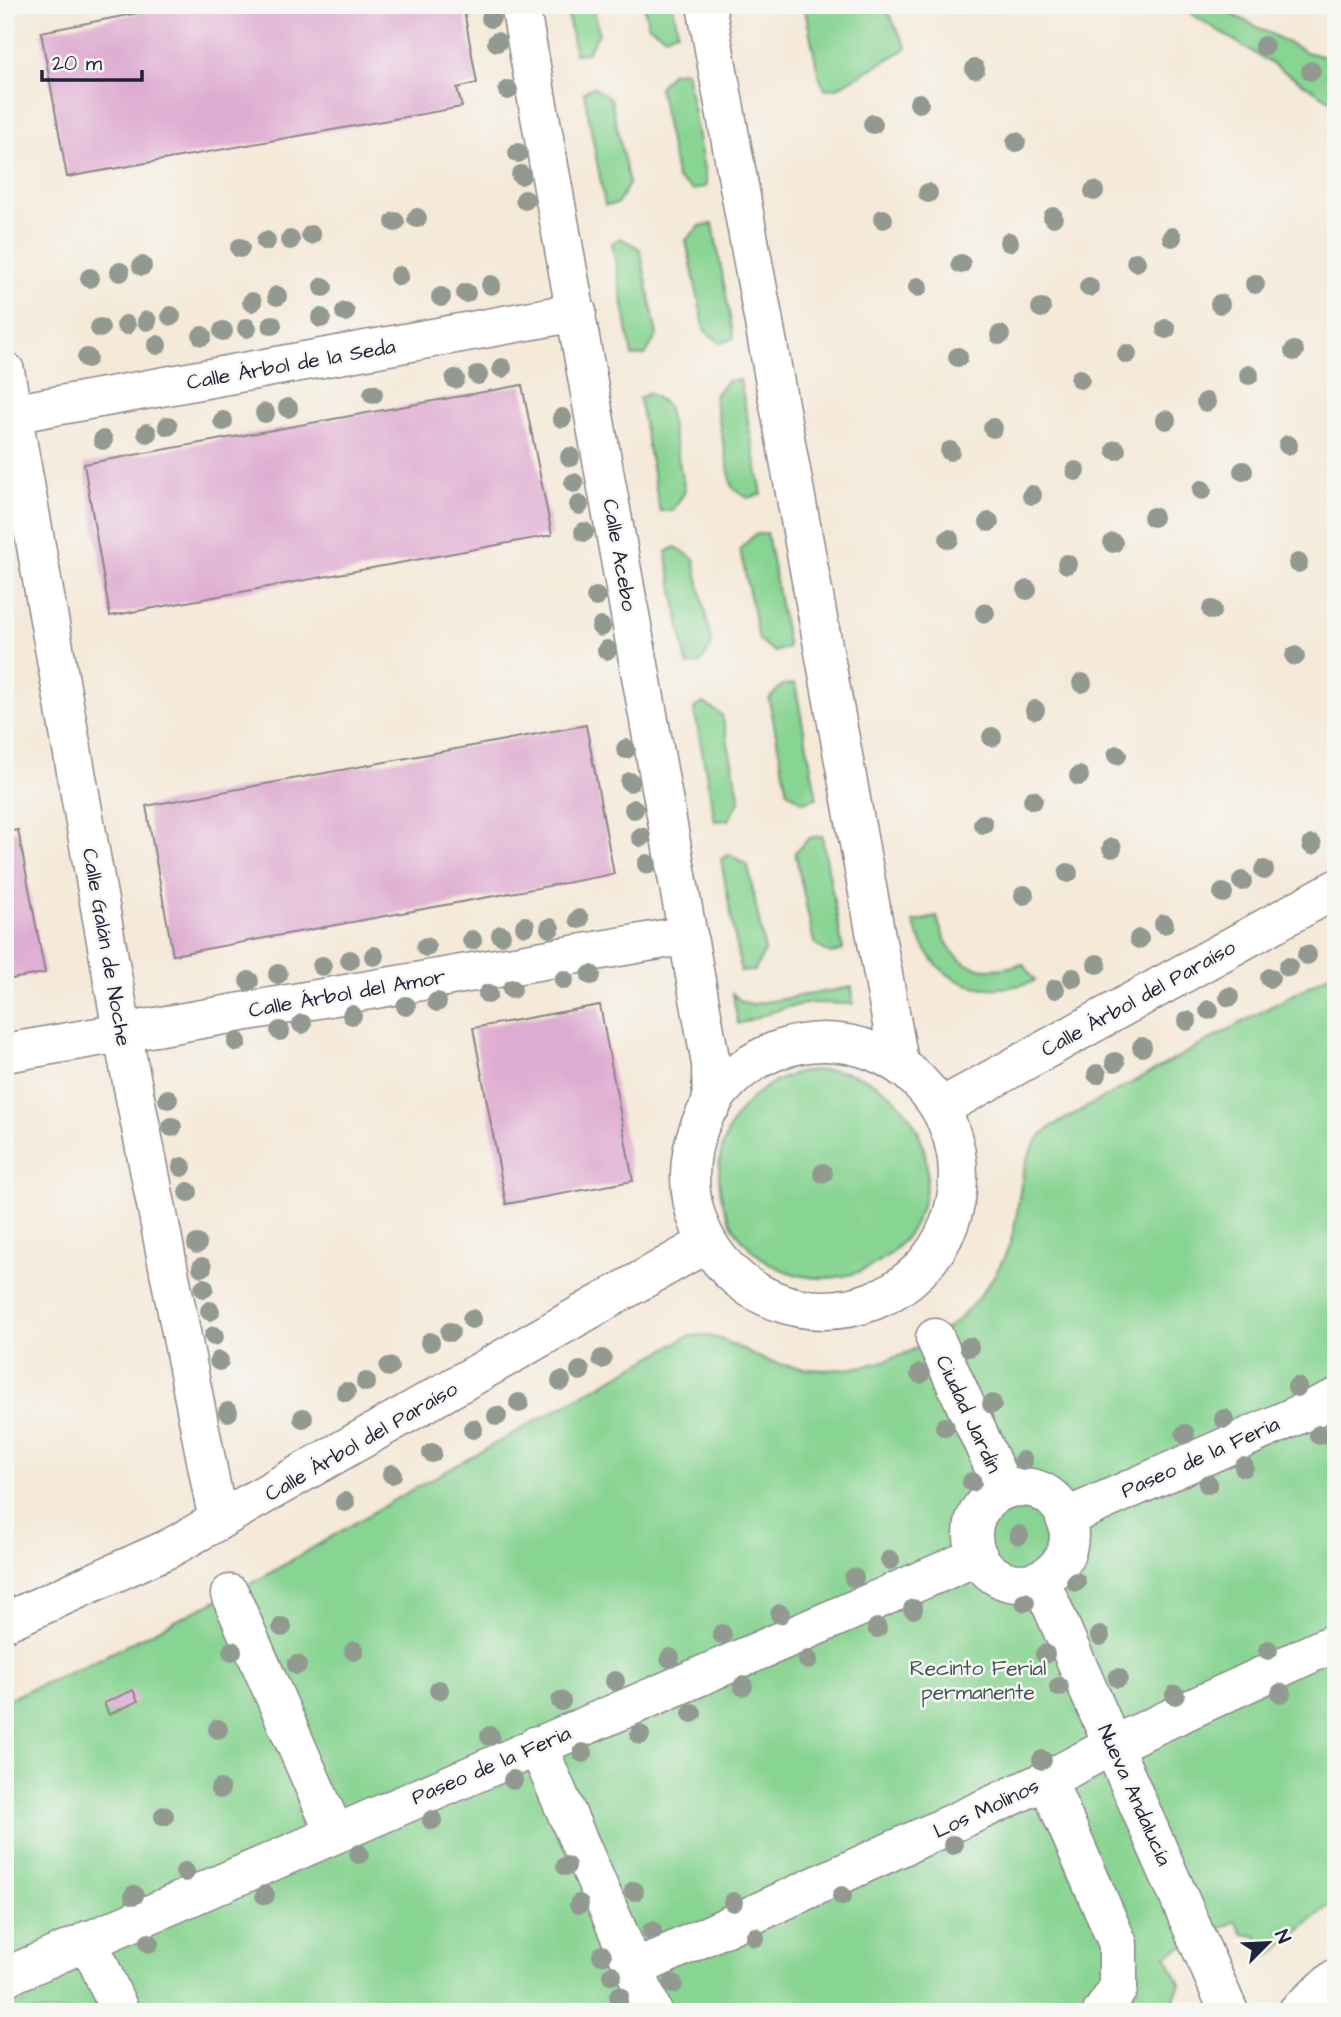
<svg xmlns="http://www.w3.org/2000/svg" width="1341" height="2017" font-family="'Architects Daughter',sans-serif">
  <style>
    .green { fill: #88d492; stroke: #557b66; stroke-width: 2 }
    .building { fill: #dfacd1 }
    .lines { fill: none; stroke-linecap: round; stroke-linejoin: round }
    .minor-casing { stroke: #8c868a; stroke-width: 41 }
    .minor { stroke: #fff; stroke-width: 38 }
    .tree { fill: #929990 }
    .labels { text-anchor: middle; stroke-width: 5; stroke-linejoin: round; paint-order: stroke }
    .street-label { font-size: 21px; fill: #22223b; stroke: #f6f6f2 }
    .park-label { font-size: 21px; fill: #415755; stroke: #f6f6f2 }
  </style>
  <rect width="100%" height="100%" fill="#f6f6f2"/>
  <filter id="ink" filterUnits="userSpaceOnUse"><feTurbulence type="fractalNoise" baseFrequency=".0143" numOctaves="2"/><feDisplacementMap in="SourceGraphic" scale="14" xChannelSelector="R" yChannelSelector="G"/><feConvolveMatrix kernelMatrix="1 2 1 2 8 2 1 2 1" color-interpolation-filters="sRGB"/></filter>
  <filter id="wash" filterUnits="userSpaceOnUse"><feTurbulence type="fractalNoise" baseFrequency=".00686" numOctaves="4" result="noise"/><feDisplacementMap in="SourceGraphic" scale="28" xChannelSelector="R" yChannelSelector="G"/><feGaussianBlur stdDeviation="1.57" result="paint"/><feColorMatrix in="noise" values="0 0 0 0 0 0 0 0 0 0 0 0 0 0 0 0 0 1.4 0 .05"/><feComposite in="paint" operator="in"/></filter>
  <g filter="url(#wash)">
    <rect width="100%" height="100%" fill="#f5e9d8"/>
    <g class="green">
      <polygon points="566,5 593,5 599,33 587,53 575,54"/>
      <polygon points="644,5 673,5 678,32 664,36 648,25"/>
      <polygon points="804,5 884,5 907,48 837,88 825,89 819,77"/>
      <polygon points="1177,5 1214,5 1306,52 1336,60 1336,97 1333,102"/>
      <polygon points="686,71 707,186 693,190 677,179 659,87 672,72"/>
      <polygon points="593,87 611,99 629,184 617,204 605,205 584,92"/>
      <polygon points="713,224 734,338 721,343 705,331 686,240 700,226"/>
      <polygon points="621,238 640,249 657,335 645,355 632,356 612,243"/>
      <polygon points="740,380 762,494 748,498 732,487 714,396 727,381"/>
      <polygon points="649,393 667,405 685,491 673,511 660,511 639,398"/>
      <polygon points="767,533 788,647 775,652 759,640 740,549 754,535"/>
      <polygon points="676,547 694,559 712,645 700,664 687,665 666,552"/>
      <polygon points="795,684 817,798 803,802 787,791 769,699 782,685"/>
      <polygon points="704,703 722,715 740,800 728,820 715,821 694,708"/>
      <polygon points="822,836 843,950 830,954 814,943 795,852 809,838"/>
      <polygon points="730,854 748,866 765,951 754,971 741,972 721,859"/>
      <path d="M937 917C950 967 976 977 1023 964L1035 981C976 1000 933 982 913 922Z"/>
      <path d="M1336 971V1900L1269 1956H1265L1256 1936 1243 1934 1236 1921 1166 1955 1180 1984 1174 1999 1186 2012H5V1700L85 1666 263 1577 399 1497 687 1337C715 1329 740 1351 766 1360 841 1386 933 1359 980 1295 993 1279 1005 1260 1011 1240 1024 1200 1014 1150 1054 1125Z"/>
      <polygon points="852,987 853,1004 812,1003 787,1007 738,1024 733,994 742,1002 754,1004"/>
      <circle cx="823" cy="1174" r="104"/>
    </g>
    <g id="blocks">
      <g class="building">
        <polygon points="179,5 463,5 477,83 457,88 462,107 67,177 41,32"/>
        <polygon points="522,385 552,535 110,616 84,464"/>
        <polygon points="586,725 614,874 173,955 146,806"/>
        <polygon points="18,830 45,973 5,980 5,832"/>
        <polygon points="600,1005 633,1181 506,1204 473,1028"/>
        <polygon points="133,1690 138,1701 109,1715 104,1703"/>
      </g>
    </g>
  </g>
  <g filter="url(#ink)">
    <use href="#blocks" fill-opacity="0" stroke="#8c868a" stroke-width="2"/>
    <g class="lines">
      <defs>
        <g id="minor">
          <polyline points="520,5 711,1064 712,1105"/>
          <polyline points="706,5 899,1062"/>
          <polyline points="5,371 122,1031 218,1521"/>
          <polyline points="5,415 577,312"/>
          <circle cx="824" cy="1176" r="134"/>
          <polyline points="5,1053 688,935"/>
          <polyline points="940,1108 1336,889"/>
          <polyline points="935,1338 1004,1490"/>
          <circle cx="1021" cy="1535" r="48"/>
          <polyline points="1065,1518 1336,1398"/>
          <polyline points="1040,1579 1229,2012"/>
          <polyline points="230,1594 334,1832"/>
          <polyline points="5,1622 170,1548 707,1243"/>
          <polyline points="537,1745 653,2012"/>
          <polyline points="1047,1780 1118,1944 1118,1989 1102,2012"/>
          <polyline points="88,1940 120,2012"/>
          <polyline points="634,1969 1047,1780 1113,1745 1336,1642"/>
          <polyline points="5,1977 978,1556"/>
          <polyline points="1297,2012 1336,1978"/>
        </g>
      </defs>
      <use href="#minor" class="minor-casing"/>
      <use href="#minor" class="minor"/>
    </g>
    <g class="tree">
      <circle cx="491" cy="18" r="10"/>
      <circle cx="497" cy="42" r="10"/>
      <circle cx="1264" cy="46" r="10"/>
      <circle cx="975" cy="69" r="10"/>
      <circle cx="1311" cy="71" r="10"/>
      <circle cx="508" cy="90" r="10"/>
      <circle cx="919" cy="103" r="10"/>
      <circle cx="873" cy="124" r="10"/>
      <circle cx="1016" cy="142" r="10"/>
      <circle cx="518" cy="153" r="10"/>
      <circle cx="521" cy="175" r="10"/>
      <circle cx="1094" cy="191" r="10"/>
      <circle cx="928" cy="193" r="10"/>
      <circle cx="525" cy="200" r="10"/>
      <circle cx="1053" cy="217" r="10"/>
      <circle cx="417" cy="218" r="10"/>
      <circle cx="883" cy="219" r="10"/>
      <circle cx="395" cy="222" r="10"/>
      <circle cx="311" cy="235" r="10"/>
      <circle cx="1172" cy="237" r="10"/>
      <circle cx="290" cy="240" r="10"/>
      <circle cx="266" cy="241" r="10"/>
      <circle cx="1009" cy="242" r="10"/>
      <circle cx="240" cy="248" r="10"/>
      <circle cx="1136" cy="262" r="10"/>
      <circle cx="961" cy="264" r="10"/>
      <circle cx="142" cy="266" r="10"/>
      <circle cx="120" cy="272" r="10"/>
      <circle cx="399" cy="276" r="10"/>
      <circle cx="90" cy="278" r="10"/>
      <circle cx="1255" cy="284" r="10"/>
      <circle cx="491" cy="285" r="10"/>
      <circle cx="323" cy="287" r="10"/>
      <circle cx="918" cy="287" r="10"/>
      <circle cx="1089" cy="287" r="10"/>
      <circle cx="466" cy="293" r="10"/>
      <circle cx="277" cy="296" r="10"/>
      <circle cx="441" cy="297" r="10"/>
      <circle cx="252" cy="302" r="10"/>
      <circle cx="1220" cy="304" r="10"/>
      <circle cx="1041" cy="308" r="10"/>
      <circle cx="345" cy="312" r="10"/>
      <circle cx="171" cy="316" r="10"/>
      <circle cx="321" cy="318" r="10"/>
      <circle cx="147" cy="321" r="10"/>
      <circle cx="126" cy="325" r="10"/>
      <circle cx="272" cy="325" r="10"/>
      <circle cx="100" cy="328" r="10"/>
      <circle cx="247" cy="328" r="10"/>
      <circle cx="1166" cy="329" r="10"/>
      <circle cx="223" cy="331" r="10"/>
      <circle cx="1000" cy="335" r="10"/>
      <circle cx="202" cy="336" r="10"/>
      <circle cx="157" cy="345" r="10"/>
      <circle cx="1294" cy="351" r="10"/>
      <circle cx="1127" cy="354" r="10"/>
      <circle cx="958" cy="357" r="10"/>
      <circle cx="87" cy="358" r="10"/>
      <circle cx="502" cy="368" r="10"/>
      <circle cx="478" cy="375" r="10"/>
      <circle cx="1249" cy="375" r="10"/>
      <circle cx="455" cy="379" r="10"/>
      <circle cx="1080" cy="379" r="10"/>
      <circle cx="373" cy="394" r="10"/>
      <circle cx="1206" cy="402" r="10"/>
      <circle cx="288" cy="408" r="10"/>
      <circle cx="265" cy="413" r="10"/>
      <circle cx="562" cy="418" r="10"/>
      <circle cx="1166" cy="420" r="10"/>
      <circle cx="223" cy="421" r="10"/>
      <circle cx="168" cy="426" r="10"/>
      <circle cx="993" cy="428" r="10"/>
      <circle cx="147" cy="433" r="10"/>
      <circle cx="103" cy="440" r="10"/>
      <circle cx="1288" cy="445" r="10"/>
      <circle cx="1116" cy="450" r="10"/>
      <circle cx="950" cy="451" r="10"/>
      <circle cx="570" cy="457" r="10"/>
      <circle cx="1076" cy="471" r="10"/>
      <circle cx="1243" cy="471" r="10"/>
      <circle cx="574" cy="483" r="10"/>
      <circle cx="1202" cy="490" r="10"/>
      <circle cx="1032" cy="495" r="10"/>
      <circle cx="579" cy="505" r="10"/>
      <circle cx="1153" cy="517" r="10"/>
      <circle cx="989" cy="522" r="10"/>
      <circle cx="584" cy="532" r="10"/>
      <circle cx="949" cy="539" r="10"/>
      <circle cx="1113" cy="543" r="10"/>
      <circle cx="1298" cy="563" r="10"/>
      <circle cx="1067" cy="564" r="10"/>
      <circle cx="1027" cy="590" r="10"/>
      <circle cx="596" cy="597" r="10"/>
      <circle cx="1212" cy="610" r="10"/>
      <circle cx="985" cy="613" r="10"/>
      <circle cx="601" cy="627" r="10"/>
      <circle cx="607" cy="650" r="10"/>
      <circle cx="1295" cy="656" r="10"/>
      <circle cx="1082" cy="683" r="10"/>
      <circle cx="1035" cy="710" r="10"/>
      <circle cx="992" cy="737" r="10"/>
      <circle cx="626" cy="749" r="10"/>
      <circle cx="1117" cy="755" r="10"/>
      <circle cx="1079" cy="776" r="10"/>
      <circle cx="630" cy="782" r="10"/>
      <circle cx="1033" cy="800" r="10"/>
      <circle cx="634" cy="809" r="10"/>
      <circle cx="983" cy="824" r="10"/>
      <circle cx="641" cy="837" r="10"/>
      <circle cx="1312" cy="845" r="10"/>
      <circle cx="1112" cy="848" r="10"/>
      <circle cx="647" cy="864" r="10"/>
      <circle cx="1264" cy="870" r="10"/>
      <circle cx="1068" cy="873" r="10"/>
      <circle cx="1242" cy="881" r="10"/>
      <circle cx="1223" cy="893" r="10"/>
      <circle cx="1024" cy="895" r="10"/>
      <circle cx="579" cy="919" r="10"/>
      <circle cx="1164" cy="924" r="10"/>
      <circle cx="525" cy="926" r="10"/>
      <circle cx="550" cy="928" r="10"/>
      <circle cx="501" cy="935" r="10"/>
      <circle cx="1139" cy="939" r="10"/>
      <circle cx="472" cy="940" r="10"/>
      <circle cx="426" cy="947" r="10"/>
      <circle cx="1307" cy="955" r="10"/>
      <circle cx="374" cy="956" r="10"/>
      <circle cx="350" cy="960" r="10"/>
      <circle cx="1097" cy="964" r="10"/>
      <circle cx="322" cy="966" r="10"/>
      <circle cx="1288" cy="967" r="10"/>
      <circle cx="278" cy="974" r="10"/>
      <circle cx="591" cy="975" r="10"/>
      <circle cx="1073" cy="978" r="10"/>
      <circle cx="1270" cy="978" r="10"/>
      <circle cx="564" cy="980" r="10"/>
      <circle cx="249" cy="981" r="10"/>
      <circle cx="512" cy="989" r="10"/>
      <circle cx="1055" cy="989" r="10"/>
      <circle cx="488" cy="994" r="10"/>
      <circle cx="1229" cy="997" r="10"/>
      <circle cx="437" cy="1002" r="10"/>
      <circle cx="406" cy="1006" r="10"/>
      <circle cx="1209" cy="1010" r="10"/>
      <circle cx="352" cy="1015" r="10"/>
      <circle cx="1187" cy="1021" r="10"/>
      <circle cx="302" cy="1024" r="10"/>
      <circle cx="280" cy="1031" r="10"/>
      <circle cx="237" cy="1042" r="10"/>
      <circle cx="1142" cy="1047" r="10"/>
      <circle cx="1115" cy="1062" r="10"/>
      <circle cx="1097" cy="1074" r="10"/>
      <circle cx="168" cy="1099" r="10"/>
      <circle cx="172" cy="1127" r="10"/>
      <circle cx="182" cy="1167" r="10"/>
      <circle cx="823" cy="1173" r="10"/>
      <circle cx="188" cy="1192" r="10"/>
      <circle cx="197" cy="1244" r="10"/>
      <circle cx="202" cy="1267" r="10"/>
      <circle cx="204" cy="1288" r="10"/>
      <circle cx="210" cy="1311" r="10"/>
      <circle cx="472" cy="1319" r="10"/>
      <circle cx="450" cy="1332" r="10"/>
      <circle cx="214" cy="1336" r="10"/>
      <circle cx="430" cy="1342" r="10"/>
      <circle cx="969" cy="1347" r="10"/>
      <circle cx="602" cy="1359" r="10"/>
      <circle cx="219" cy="1361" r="10"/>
      <circle cx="389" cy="1367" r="10"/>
      <circle cx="580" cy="1371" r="10"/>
      <circle cx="920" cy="1374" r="10"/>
      <circle cx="561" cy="1381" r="10"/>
      <circle cx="366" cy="1382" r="10"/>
      <circle cx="1297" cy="1387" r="10"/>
      <circle cx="346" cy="1392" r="10"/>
      <circle cx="519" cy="1403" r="10"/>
      <circle cx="992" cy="1404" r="10"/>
      <circle cx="228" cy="1412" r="10"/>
      <circle cx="497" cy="1416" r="10"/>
      <circle cx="303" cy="1418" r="10"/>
      <circle cx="1224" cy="1419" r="10"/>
      <circle cx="945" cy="1427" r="10"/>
      <circle cx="473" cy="1429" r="10"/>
      <circle cx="1185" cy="1434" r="10"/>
      <circle cx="1319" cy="1435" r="10"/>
      <circle cx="432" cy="1453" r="10"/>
      <circle cx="1023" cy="1461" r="10"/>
      <circle cx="1244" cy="1467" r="10"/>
      <circle cx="392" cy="1474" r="10"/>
      <circle cx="972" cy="1482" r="10"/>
      <circle cx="1208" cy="1484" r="10"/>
      <circle cx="345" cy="1502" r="10"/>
      <circle cx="1019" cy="1535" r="10"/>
      <circle cx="890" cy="1560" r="10"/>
      <circle cx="854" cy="1578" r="10"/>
      <circle cx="1076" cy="1582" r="10"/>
      <circle cx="1025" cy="1602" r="10"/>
      <circle cx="913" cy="1609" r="10"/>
      <circle cx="780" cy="1614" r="10"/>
      <circle cx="282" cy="1627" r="10"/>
      <circle cx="877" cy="1628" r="10"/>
      <circle cx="722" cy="1634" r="10"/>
      <circle cx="1100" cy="1636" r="10"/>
      <circle cx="1268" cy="1650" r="10"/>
      <circle cx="232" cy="1651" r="10"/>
      <circle cx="354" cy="1651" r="10"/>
      <circle cx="1045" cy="1654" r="10"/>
      <circle cx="670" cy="1658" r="10"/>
      <circle cx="808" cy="1660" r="10"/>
      <circle cx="297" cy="1665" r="10"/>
      <circle cx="1118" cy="1678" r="10"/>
      <circle cx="615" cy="1681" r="10"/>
      <circle cx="743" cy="1686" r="10"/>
      <circle cx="1059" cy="1687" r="10"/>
      <circle cx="439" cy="1690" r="10"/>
      <circle cx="1281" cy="1693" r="10"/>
      <circle cx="1175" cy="1695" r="10"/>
      <circle cx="561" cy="1701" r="10"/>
      <circle cx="692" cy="1713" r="10"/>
      <circle cx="218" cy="1729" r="10"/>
      <circle cx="640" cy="1735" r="10"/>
      <circle cx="490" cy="1736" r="10"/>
      <circle cx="583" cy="1753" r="10"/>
      <circle cx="1042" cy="1760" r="10"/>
      <circle cx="513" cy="1780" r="10"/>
      <circle cx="220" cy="1789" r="10"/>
      <circle cx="164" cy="1816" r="10"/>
      <circle cx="432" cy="1820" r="10"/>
      <circle cx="953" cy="1845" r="10"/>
      <circle cx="359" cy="1854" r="10"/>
      <circle cx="566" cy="1866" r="10"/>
      <circle cx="185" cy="1872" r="10"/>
      <circle cx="634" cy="1891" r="10"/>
      <circle cx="134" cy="1895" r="10"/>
      <circle cx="265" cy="1895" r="10"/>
      <circle cx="842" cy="1896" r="10"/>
      <circle cx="733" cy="1902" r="10"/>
      <circle cx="579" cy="1904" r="10"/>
      <circle cx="652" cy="1931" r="10"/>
      <circle cx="755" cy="1937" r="10"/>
      <circle cx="149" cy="1943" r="10"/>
      <circle cx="602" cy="1955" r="10"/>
      <circle cx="612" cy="1975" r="10"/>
      <circle cx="673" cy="1984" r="10"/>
      <circle cx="619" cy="1996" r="10"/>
    </g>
  </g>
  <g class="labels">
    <g class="street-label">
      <text transform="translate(291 364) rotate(-10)" y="7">Calle Árbol de la Seda</text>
      <text transform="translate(620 555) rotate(80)" y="7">Calle Acebo</text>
      <text transform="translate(107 947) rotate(80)" y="7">Calle Galán de Noche</text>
      <text transform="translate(347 993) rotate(-10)" y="7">Calle Árbol del Amor</text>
      <text transform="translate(1138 998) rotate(-29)" y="7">Calle Árbol del Paraíso</text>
      <text transform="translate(969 1414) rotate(65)" y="7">Ciudad Jardín</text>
      <text transform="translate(361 1441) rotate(-30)" y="7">Calle Árbol del Paraíso</text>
      <text transform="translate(1200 1457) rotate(-24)" y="7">Paseo de la Feria</text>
      <text transform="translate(491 1765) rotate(-23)" y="7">Paseo de la Feria</text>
      <text transform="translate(1135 1795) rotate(66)" y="7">Nueva Andalucía</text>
      <text transform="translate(986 1808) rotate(-25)" y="7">Los Molinos</text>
    </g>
    <g class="park-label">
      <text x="978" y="1675">Recinto Ferial<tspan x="978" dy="24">permanente</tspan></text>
    </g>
  </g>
  <rect width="1341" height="2017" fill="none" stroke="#f6f6f2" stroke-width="28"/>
  <g transform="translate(1268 1943) rotate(66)" stroke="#f6f6f2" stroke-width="5" paint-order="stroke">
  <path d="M0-5L12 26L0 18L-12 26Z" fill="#22223b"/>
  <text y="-10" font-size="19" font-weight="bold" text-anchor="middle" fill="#22223b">N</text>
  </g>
  <path d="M42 70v10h100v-10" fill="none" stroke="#22223b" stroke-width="3.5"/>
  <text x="52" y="70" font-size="21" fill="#22223b" stroke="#f6f6f2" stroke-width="5" paint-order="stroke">20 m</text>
</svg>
